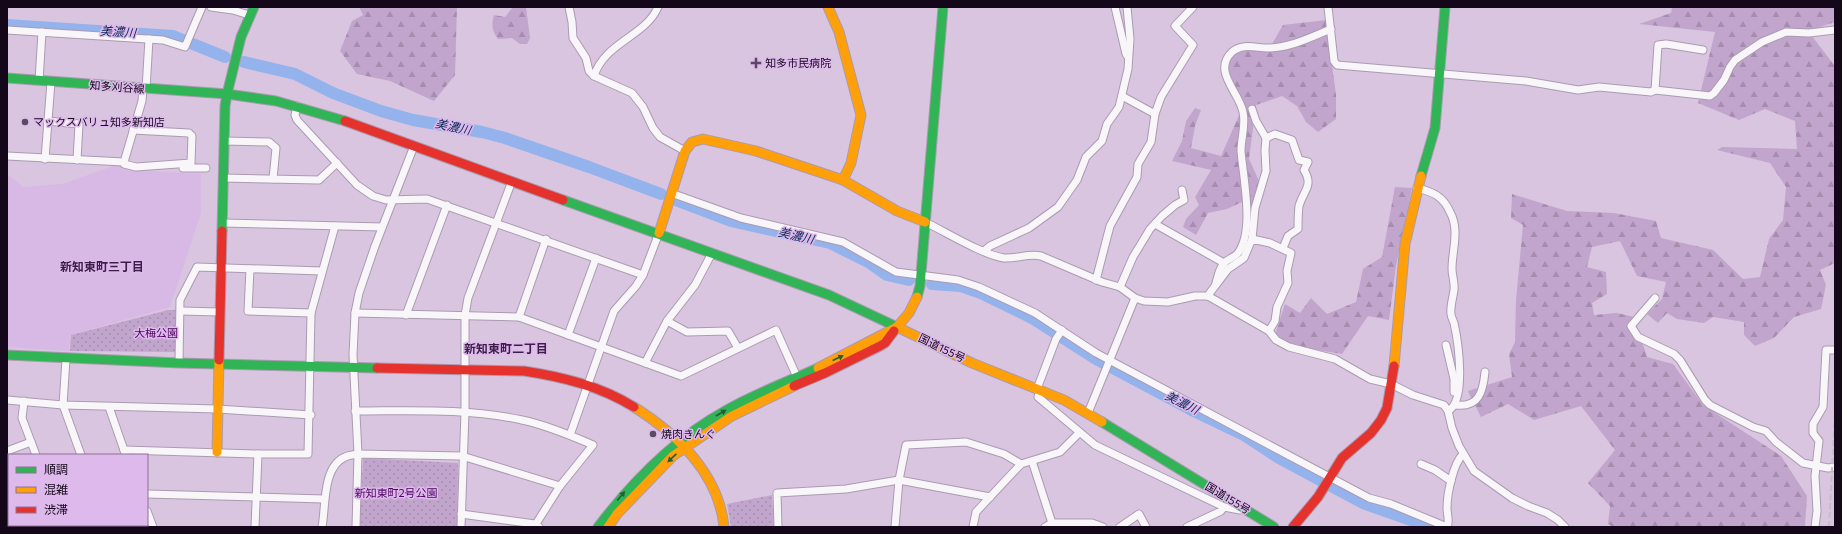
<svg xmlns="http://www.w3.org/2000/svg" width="1842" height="534" font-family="Commissioner,'Noto Sans JP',sans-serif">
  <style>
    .built { fill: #d8b8e4 }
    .forest { fill: url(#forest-firs) }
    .park { fill: url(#park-dots) }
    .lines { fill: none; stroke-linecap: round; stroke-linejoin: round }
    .stream { stroke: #94b2ec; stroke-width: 2 }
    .river { stroke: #94b2ec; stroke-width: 12 }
    .street-casing { stroke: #aa9bb0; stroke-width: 9 }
    .fast-casing { stroke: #aa9bb0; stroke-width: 11 }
    .slow-casing { stroke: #aa9bb0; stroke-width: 11 }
    .jam-casing { stroke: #aa9bb0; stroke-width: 11 }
    .street { stroke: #f9f6fa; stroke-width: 7 }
    .fast { stroke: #30b455; stroke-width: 9 }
    .slow { stroke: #ff9f0a; stroke-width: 9 }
    .jam { stroke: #e5322d; stroke-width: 9 }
    .rail { stroke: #c4bec6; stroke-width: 2; stroke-dasharray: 6 3; stroke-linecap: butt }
    .oneway { fill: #225e37 }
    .poi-dot { fill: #594a5f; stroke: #deb9ec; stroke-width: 1.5 }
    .labels { text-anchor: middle; stroke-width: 3; stroke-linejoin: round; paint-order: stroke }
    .poi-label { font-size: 11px; fill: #140719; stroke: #deb9ec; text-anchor: start }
    .street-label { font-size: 11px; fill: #140719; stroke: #deb9ec }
    .park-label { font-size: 11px; fill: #4d0460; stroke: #deb9ec }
    .water-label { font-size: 12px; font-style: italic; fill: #062854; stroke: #deb9ec }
    .neighbourhood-label { font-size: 12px; font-weight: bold; fill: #3d1e48; stroke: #deb9ec }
  </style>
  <defs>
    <pattern id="forest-firs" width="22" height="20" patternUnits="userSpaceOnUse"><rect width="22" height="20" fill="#c2a5cc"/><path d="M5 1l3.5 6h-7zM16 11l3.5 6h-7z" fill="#a68daf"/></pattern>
    <pattern id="park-dots" width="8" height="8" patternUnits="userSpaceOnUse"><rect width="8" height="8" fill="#c2a5cc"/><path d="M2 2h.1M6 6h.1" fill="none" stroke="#a68daf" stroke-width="1.8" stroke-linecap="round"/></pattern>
  </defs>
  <rect width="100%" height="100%" fill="#d9c5e0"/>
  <polygon class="built" points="116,165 133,170 201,174 201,213 170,307 70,335 69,351 7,347 7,174 23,187 63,184"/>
  <g class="forest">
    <polygon points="359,7 457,7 455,75 434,101 390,81 357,74 340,51 352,21 363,15"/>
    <path d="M513 7H526L530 38 527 44H520L512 38 498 39C492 31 491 25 494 15L505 17Z"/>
    <polygon points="1672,7 1835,7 1835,22 1808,31 1835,66 1835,263 1820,270 1826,285 1821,309 1794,317 1774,338 1755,346 1744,335 1744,322 1713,317 1704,323 1677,319 1667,313 1658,323 1647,314 1662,299 1666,282 1637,276 1620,241 1592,247 1587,267 1606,272 1607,294 1592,303 1594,315 1617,313 1634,317 1647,357 1673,364 1703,405 1781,456 1807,496 1805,527 1613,527 1608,524 1610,506 1588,483 1615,450 1581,406 1534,420 1508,404 1481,417 1468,391 1512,377 1509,354 1515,342 1516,300 1523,225 1511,218 1512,194 1567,211 1614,213 1656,221 1661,238 1713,250 1743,279 1760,277 1769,239 1783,220 1786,187 1770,163 1717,150 1722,147 1797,149 1795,121 1765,109 1739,120 1698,103 1715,32 1639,24 1671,13"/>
    <polygon points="1326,20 1336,95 1336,119 1318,132 1306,122 1297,106 1282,96 1256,105 1249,159 1259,181 1251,208 1242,202 1227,209 1208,213 1196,235 1183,227 1186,219 1199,205 1195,197 1211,170 1172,161 1182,141 1186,121 1195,108 1201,110 1195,126 1191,148 1221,156 1240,113 1226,70 1236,50 1272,44 1283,25"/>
    <polygon points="1395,187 1412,188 1396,266 1389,320 1368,316 1342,354 1292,346 1275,334 1285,304 1300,313 1311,298 1327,314 1356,302 1363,269 1382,257"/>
  </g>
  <g class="park">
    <polygon points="168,310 178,310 176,352 70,351 71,335"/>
    <polygon points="363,458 458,463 457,527 360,527"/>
    <polygon points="772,495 774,527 731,527 727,504"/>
  </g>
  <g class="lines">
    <g class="stream">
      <polyline points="1806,30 1835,27"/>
      <polyline points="1769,35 1783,30"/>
      <polyline points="1735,56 1743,51"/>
    </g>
    <g class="river">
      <polyline points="7,25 173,36 225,57"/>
      <polyline points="244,62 295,74 333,93 381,111 413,120 482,132 505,138 589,167 661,194"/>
      <polyline points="678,201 731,221 830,243 870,263 887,275 909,280"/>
      <polyline points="932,284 961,286 981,293 1032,318 1096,359 1190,409 1244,435 1279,458 1363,503 1431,527"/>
    </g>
    <defs>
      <g id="street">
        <polyline points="211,7 233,10 249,15"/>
        <polyline points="569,7 572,22 573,38 586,58 589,71 594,76 632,93 643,107 653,128 660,137 685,151"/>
        <polyline points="1115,7 1126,54 1128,57"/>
        <polyline points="1328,7 1334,61 1337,65 1526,81 1578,90 1599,87 1651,92 1655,90 1710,96 1714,93 1724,80 1730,67 1735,60 1762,42 1786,32 1809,33 1835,30"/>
        <polyline points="7,30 163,40 185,47 202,7"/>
        <path d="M594 76C605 42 646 36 658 7"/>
        <polyline points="39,81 42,32"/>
        <polyline points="146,89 149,39"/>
        <polyline points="1655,90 1658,45 1666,44 1703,50"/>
        <polyline points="1122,96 1155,114"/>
        <polyline points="297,106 295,115 297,120 357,185 373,196 386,200 427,199 643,275"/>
        <polyline points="47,121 79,124 77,160"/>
        <path d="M1266 138 1275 134 1292 140 1299 160 1308 162 1304 170C1314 186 1303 191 1299 206 1298 214 1298 221 1298 229L1288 236 1283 248"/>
        <polyline points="224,141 269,142 276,148 273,179"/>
        <polyline points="7,156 124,162 124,164 136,167 191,163 192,136 189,133 133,130"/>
        <polyline points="45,159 51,82"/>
        <polyline points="124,162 142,101 143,88"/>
        <polyline points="183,168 206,168"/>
        <polyline points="223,178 319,180 337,163"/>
        <path d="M1417 188C1433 192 1443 196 1450 212 1460 230 1452 250 1452 269 1452 276 1455 283 1454 290 1453 298 1450 306 1451 314 1451 317 1453 320 1454 323 1458 341 1467 401 1448 411"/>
        <polyline points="671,193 741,218 843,242 896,272 958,280 979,287 1035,313 1096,353 1369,498 1391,504 1447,527"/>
        <path d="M925 222C946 232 983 255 1004 258 1017 259 1028 253 1041 256L1102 282 1120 287 1135 298 1144 301 1168 302 1195 296H1208L1269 331 1276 340 1289 347 1335 359 1370 379 1391 384 1413 395 1444 405 1448 411 1452 428 1459 446 1474 471 1512 498 1528 506 1547 513 1558 520 1565 527"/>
        <polyline points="222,223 382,227"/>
        <polyline points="1155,224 1224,263"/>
        <polyline points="1252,239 1255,208 1266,171 1265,150 1266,138 1256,121 1252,109"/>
        <polyline points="984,251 990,246 1029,228 1058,207 1077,180 1086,157 1102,141 1107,124 1119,107 1128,69 1130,39 1127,7"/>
        <polyline points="250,269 248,311 311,313"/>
        <polyline points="1096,280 1110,226 1137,177 1138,164 1151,142 1155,114 1161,97 1193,45 1175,26 1193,7"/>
        <polyline points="1216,285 1228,269 1244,258 1252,239 1270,243 1291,253 1287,271 1288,283 1277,307 1275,321 1269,331"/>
        <polyline points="1120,287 1133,257 1150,229 1162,216 1175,205 1184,200 1182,190"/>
        <path d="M1208 296C1210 292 1213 289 1215 286 1218 278 1218 270 1224 263 1228 259 1235 257 1238 253 1255 231 1243 177 1241 151 1241 138 1246 125 1243 112 1239 92 1212 71 1232 52 1243 42 1259 49 1270 48 1292 47 1311 37 1331 29"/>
        <polyline points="1655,298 1631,326 1638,337 1674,354 1680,360 1705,400 1710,405 1753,427 1766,431 1776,442 1803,463 1828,468 1835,467"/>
        <polyline points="181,311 220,312"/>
        <polyline points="355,313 519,317 681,376 776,330 797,377"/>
        <polyline points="406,315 447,205"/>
        <polyline points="519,317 546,239"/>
        <polyline points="667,321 687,332 728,331 738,348"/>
        <polyline points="568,335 596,258"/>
        <polyline points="1446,345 1454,379 1454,392"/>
        <polyline points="66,359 63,405 81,455"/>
        <polyline points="179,363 180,300 197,267 322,271"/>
        <polyline points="645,363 667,321 695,285 712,253"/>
        <polyline points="1037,389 1056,339 1062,330"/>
        <polyline points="1040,390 1038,397 1095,445 1224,507 1240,510"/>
        <polyline points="7,400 63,405 217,409 311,415"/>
        <polyline points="24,401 22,418 36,455"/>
        <path d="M1455 405C1479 408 1483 392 1485 372"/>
        <polyline points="109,407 125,453"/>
        <path d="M355 411C411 411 467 408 522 420 546 425 570 435 593 445L560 486 534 527"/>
        <polyline points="1088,413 1135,298"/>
        <polyline points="570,435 614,311 636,286 643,275 659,233"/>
        <polyline points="124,450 258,454 255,527"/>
        <polyline points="7,451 31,442"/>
        <polyline points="258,454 308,454 311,313 335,226"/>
        <polyline points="1032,461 1052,523 1045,527"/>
        <polyline points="1421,464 1435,470 1451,481"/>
        <polyline points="7,485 9,484"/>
        <polyline points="147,494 324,499"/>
        <polyline points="147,511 153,527"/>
        <polyline points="461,514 535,524 539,527"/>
        <polyline points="1052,523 1092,523 1103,527"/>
        <polyline points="62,525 63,527"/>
        <polyline points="106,525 107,527"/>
        <polyline points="27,527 33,525"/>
        <path d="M322 527C326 507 322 467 345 457 349 455 354 455 358 454L462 456 560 486"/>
        <polyline points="356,527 358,454 353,355 355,313 359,293 375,246 414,146"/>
        <polyline points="461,527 465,412 465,315 468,298 512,181"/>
        <polyline points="778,527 777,493 846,489 899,480 990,497"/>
        <polyline points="895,527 899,480 906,445 966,442 1004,454 1021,464"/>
        <polyline points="973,527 976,512 1021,464 1060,452 1079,433"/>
        <polyline points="1120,527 1139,514 1146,527"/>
        <polyline points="1187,527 1221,511 1224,507"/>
        <path d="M1447 527C1450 521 1447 515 1447 508 1447 494 1453 464 1463 454"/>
        <polyline points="1815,527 1817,511 1815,476 1819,441 1813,433 1813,424 1823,407 1826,350 1835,350"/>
      </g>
      <g id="fast">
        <polyline points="254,7 241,37 227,94 276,101 345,121"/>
        <polyline points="7,78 227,94 225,106 222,231"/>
        <polyline points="1421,176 1435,128 1445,7"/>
        <polyline points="563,200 829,295 897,327"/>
        <polyline points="917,297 920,286 943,7"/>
        <polyline points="7,355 179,363 377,368"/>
        <polyline points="1102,422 1274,527"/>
        <path d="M598 527C633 481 674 439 725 411 754 394 787 382 818 368"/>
      </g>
      <g id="slow">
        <polyline points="828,7 839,32 861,115 851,163 843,180"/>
        <polyline points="659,233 685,151 692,142 703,139 756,151 843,180 897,211 925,222"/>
        <polyline points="917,297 909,313 897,327 972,363 1064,400 1102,422"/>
        <polyline points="1394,366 1405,244 1421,176"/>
        <polyline points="818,368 897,327"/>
        <path d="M634 407C677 434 719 474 724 527"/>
        <polyline points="217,452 219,360"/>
        <polyline points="608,527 617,514 673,456 732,416 794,386"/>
      </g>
      <g id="jam">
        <polyline points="345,121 563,200"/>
        <polyline points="219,360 222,231"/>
        <path d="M377 368 524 371C563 377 600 386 634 407"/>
        <polyline points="794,386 825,373 880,346 885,343 894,331"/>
        <polyline points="1293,527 1318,497 1342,458 1371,433 1381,420 1387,408 1394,366"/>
      </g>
    </defs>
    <use href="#street" class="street-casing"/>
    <use href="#fast" class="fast-casing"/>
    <use href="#slow" class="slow-casing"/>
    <use href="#jam" class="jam-casing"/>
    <use href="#street" class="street"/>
    <use href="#fast" class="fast"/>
    <use href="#slow" class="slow"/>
    <use href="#jam" class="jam"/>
    <polyline class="rail" points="1829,527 1835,412"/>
  </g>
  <defs><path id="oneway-solid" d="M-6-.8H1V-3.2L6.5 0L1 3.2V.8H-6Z"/></defs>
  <g class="oneway">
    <use href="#oneway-solid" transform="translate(838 358) rotate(-25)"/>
    <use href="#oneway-solid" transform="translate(721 413) rotate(-30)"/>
    <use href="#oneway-solid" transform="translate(672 458) rotate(137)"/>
    <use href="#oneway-solid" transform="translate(621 496) rotate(-50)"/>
  </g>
  <g class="poi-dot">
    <path d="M754 57h4v4h4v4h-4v4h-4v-4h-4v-4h4z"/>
    <circle cx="25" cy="122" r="4"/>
    <circle cx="653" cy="434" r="4"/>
  </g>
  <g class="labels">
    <g class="poi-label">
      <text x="765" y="67">知多市民病院</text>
      <text x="33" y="126">マックスバリュ知多新知店</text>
      <text x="661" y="438">焼肉きんぐ</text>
    </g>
    <g class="street-label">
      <text transform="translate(117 87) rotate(4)" y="4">知多刈谷線</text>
      <text transform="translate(942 348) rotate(26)" y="4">国道155号</text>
      <text transform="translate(1228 498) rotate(31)" y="4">国道155号</text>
    </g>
    <g class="park-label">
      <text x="156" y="337">大梅公園</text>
      <text x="396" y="497">新知東町2号公園</text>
    </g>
    <g class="water-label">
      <text transform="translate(118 32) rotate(4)" y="4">美濃川</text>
      <text transform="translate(453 127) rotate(12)" y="4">美濃川</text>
      <text transform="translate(796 236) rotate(13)" y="4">美濃川</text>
      <text transform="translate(1182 403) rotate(27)" y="4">美濃川</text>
    </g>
    <g class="neighbourhood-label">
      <text x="102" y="271">新知東町三丁目</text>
      <text x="506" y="353">新知東町二丁目</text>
    </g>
  </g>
  <rect width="1842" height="534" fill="none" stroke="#140719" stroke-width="16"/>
  <rect x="8" y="454" width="140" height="72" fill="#deb9ec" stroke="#8d7298"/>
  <rect x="16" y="467" width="20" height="6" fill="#30b455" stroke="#8d7298"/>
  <text x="44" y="474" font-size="12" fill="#140719">順調</text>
  <rect x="16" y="487" width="20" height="6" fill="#ff9f0a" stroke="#8d7298"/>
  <text x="44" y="494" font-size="12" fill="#140719">混雑</text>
  <rect x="16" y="507" width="20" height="6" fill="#e5322d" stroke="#8d7298"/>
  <text x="44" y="514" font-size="12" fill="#140719">渋滞</text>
</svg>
